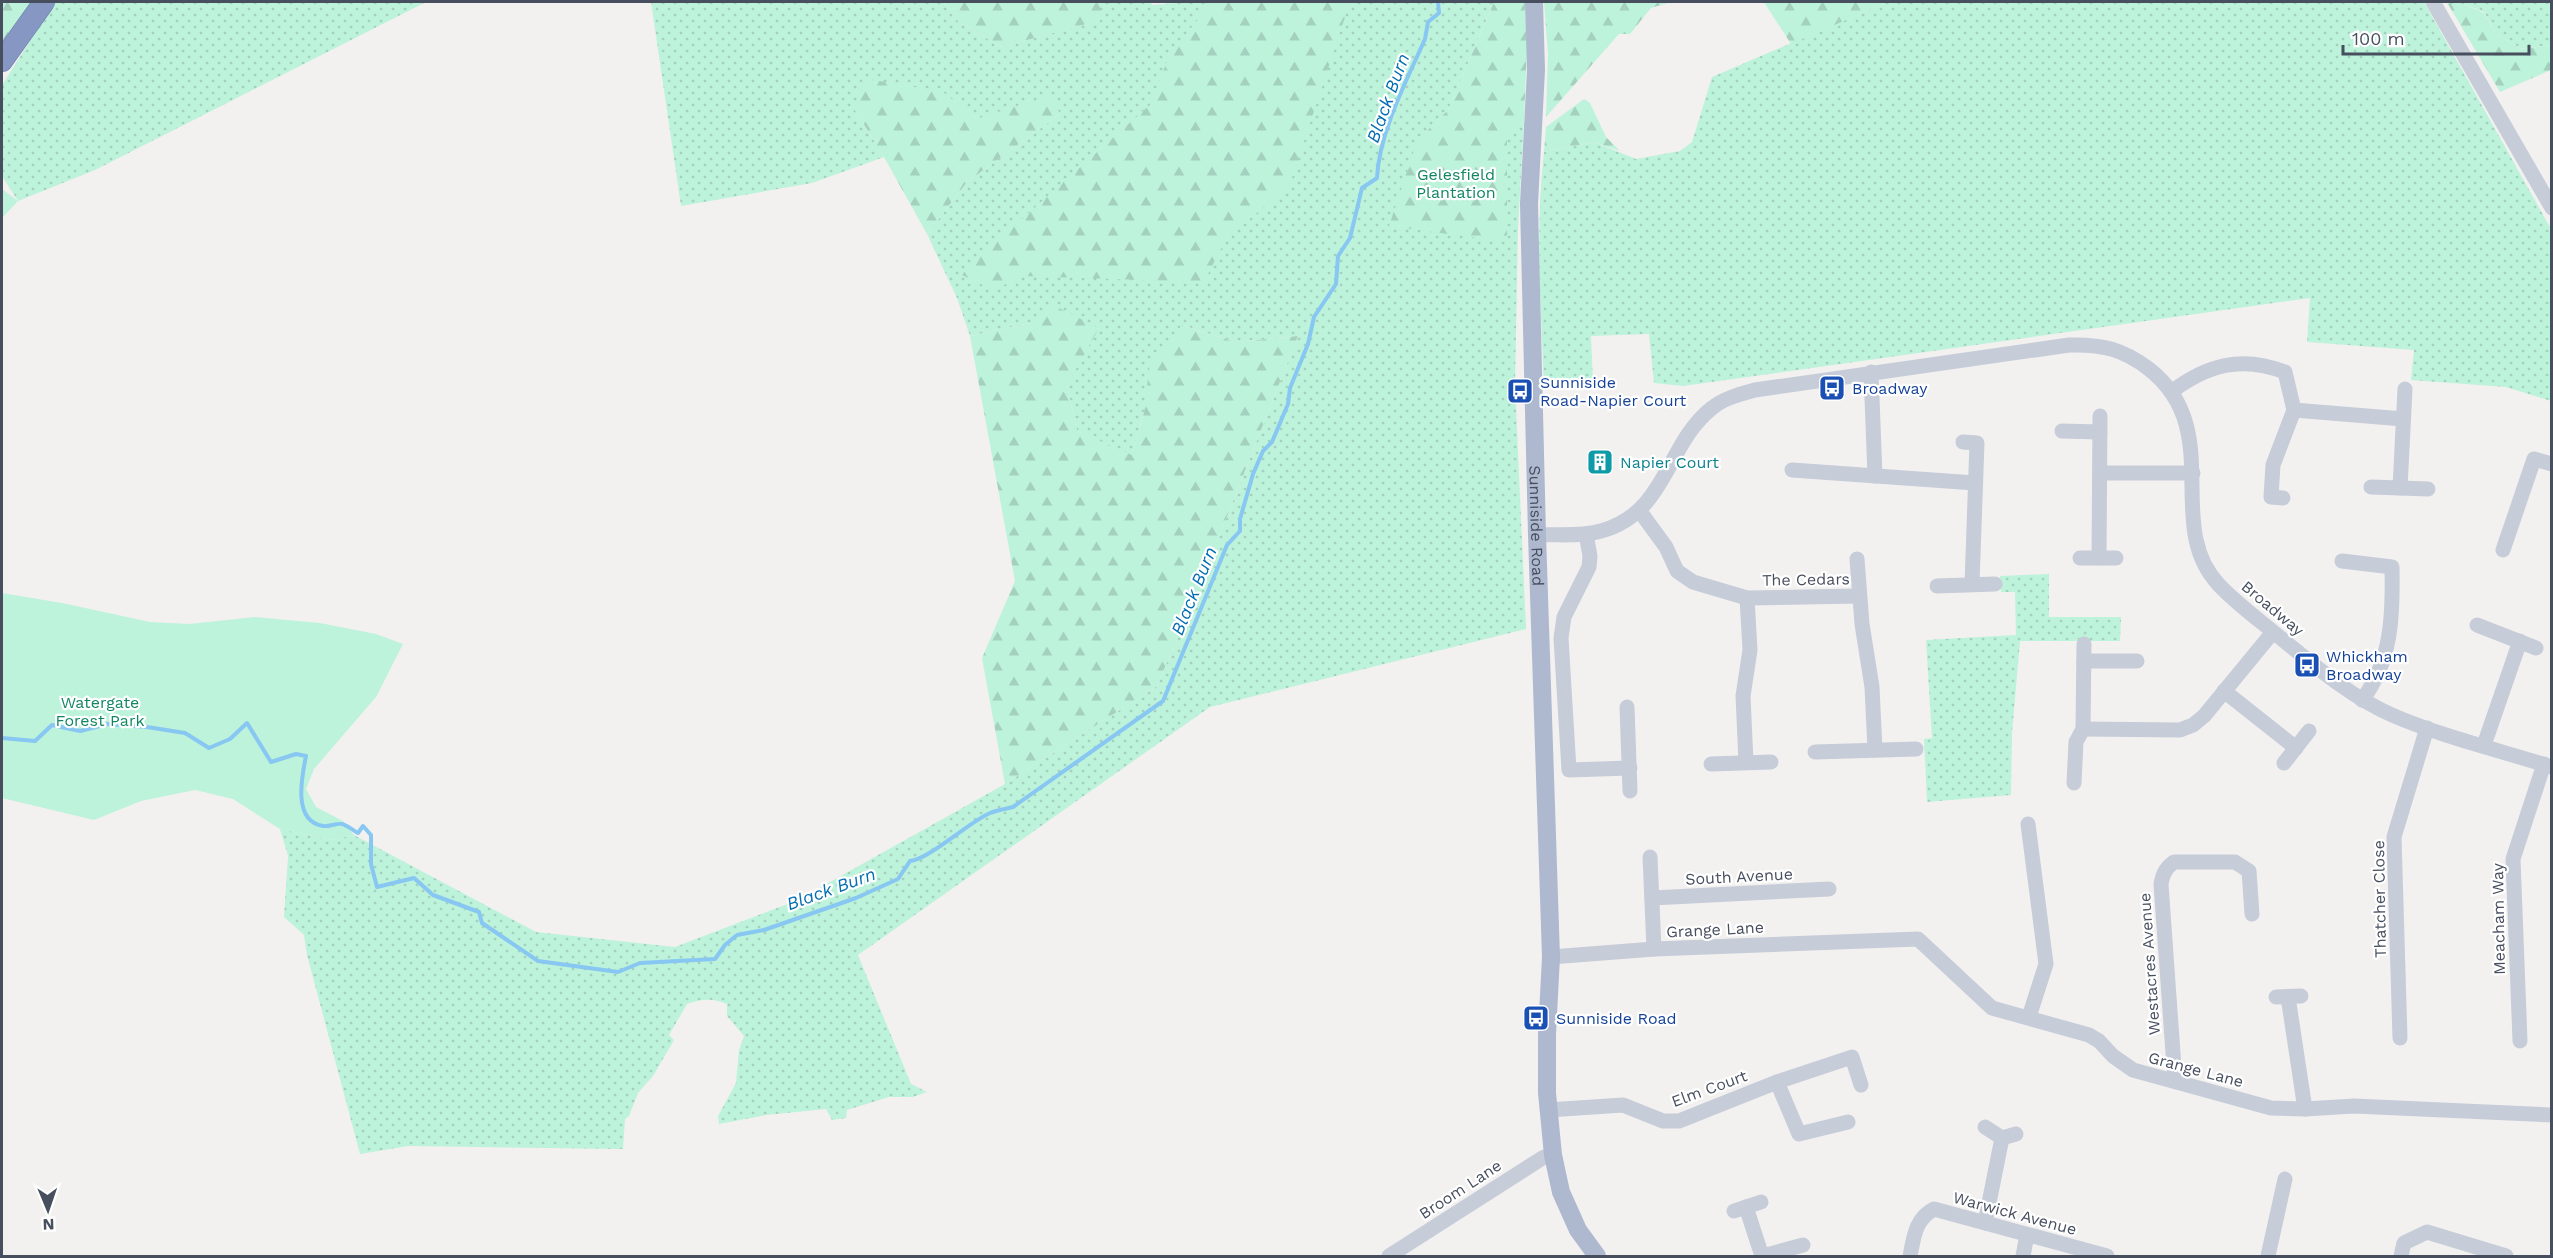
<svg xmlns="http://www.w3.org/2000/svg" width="2553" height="1258" font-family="'Work Sans',sans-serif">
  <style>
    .grass { fill: url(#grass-dots) }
    .forest { fill: url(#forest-firs) }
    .green { fill: #bdf2db }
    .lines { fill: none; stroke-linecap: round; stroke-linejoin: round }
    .stream { stroke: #87c7f2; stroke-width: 4 }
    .highway-casing { stroke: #7082ad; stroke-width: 22 }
    .minor { stroke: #c6ccd8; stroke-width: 15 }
    .major { stroke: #aeb9d0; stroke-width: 18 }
    .highway { stroke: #8597c2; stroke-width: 21 }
    .labels { text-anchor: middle; stroke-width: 4.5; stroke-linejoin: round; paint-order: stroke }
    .park-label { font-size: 16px; fill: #128662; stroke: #fff }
    .transit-label { font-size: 16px; fill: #164399; stroke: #fff; text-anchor: start }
    .culture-label { font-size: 16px; fill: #0d838f; stroke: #fff; text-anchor: start }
    .street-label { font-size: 16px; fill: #474f5f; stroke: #fff }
    .water-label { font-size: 18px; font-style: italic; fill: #046eb5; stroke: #fff }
  </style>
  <defs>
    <pattern id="grass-dots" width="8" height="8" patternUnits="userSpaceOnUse" patternTransform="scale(1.5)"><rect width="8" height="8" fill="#bdf2db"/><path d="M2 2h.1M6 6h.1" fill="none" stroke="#a4d1be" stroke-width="1.8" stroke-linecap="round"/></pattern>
    <pattern id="forest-firs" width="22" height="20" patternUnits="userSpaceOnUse" patternTransform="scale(1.5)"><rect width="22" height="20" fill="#bdf2db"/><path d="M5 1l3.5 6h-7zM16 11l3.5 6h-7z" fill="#a4d1be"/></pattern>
  </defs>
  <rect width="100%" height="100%" fill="#f3f1f0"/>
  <g class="grass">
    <polygon points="55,2 426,2 95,170 18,201 2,176 2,85"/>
    <path d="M651 2H944L955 19 1001 47 1100 20V2H1149L1153 5 1184 2H1494L1448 110 1417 142 1507 241V136L1524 121 1518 228 1515 385 1526 629 1210 707 858 955 911 1084 927 1092 913 1097H889L847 1110 846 1118 832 1120 826 1109 766 1115 719 1124 718 1116 736 1083 739 1050 744 1036 727 1016V1004C712 998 702 999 687 1004L669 1035 674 1040 653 1076 638 1093 629 1116 625 1119 623 1149 408 1146 360 1154 307 955 304 935 284 917 288 856 280 829 332 840 354 835 536 932 675 947 798 900 1005 784 1157 686 1201 582 1298 336 1235 342 1182 325 1144 411 1132 456 1077 431 1067 385 1030 323 970 336 957 298 927 234 967 182 1060 114 976 119 942 92 855 110 884 157 812 183 681 206Z"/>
    <path d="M1887 2H2424L2551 229V401L2506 387 2411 380 2414 350 2307 342 2310 298 1683 386 1654 383 1649 334 1591 336 1593 384 1544 387C1541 309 1535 230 1544 152L1594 142 1636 159 1680 151 1692 142 1712 77Z"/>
    <polygon points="2447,2 2551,2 2551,45 2522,49 2496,34 2484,12 2463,4 2448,4"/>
    <polygon points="2049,574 2049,617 2121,617 2120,641 2020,641 2012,733 2011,795 1927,802 1924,739 1932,738 1926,640 2016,635 2015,592 2001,592 2000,576"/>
  </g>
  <g class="forest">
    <polygon points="2,2 31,2 2,45"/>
    <polygon points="944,2 1100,2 1101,20 1001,47 955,19"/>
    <polygon points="1212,2 1350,2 1289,187 1227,237 1204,282 1023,276 993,290 960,274 1152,103 1169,55"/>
    <polygon points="1494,2 1525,2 1527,47 1524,121 1507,136 1507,242 1389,226 1417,141 1448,110"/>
    <polygon points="1544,2 1671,2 1651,8 1630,34 1619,34 1546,117 1548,54"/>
    <polygon points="1764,2 1887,2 1791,44"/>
    <polygon points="2448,4 2463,4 2484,13 2496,34 2522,49 2551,45 2551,70 2500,92"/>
    <polygon points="874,80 943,92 976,119 1051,95 1060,114 967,182 927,234 884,157 855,110 861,82"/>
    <polygon points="1584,99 1590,103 1606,137 1620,151 1594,142 1544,152 1546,127"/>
    <polygon points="1051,304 1099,328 1067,385 1077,431 1132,455 1144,412 1150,362 1182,325 1235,342 1298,336 1201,582 1157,686 1005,784 982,658 1015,581 970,336 1030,323"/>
  </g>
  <g class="green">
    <polygon points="2,189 18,201 2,218"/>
    <polygon points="2,593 62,603 150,622 189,624 255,617 320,623 376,634 403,644 376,697 314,769 306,789 316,807 343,821 354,835 332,840 280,829 233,799 195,790 141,801 94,820 2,798"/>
  </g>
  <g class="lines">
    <path class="stream" d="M2 738 35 741 52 725 80 731 108 724 147 727 185 733 209 748 230 739 247 723 271 762 296 754 306 756C302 776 292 821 323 826 329 827 336 823 342 824 347 825 354 831 358 833L363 826 371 835V864L377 887 414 878 433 895 479 912 482 923 538 961 618 972 640 963 715 959 725 945 737 935 764 930 856 898 898 879 910 861C928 860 969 822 990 813 997 810 1005 809 1013 807L1163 701 1227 545 1240 531V519L1253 474 1263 451 1272 442 1288 404 1290 388 1308 344 1314 317 1336 284 1338 256 1350 238 1362 188 1377 178C1379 132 1407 80 1425 39L1428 22 1439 13 1438 2"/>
    <defs>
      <polyline id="highway" points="2,61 44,2"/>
    </defs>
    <use href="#highway" class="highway-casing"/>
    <g class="minor">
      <polyline points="2433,2 2552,208"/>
      <polyline points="1871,372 1875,476"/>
      <path d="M2171 392C2207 365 2241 355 2285 372L2294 410 2273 465 2271 497 2283 498"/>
      <polyline points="2294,410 2403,419"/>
      <polyline points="2062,431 2100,432"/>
      <polyline points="1963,442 1977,443 1972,584"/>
      <polyline points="1792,470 1975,483"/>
      <polyline points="2100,473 2193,473"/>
      <polyline points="2371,487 2428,489"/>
      <polyline points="2400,488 2405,389"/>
      <polyline points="1639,510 1666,547 1677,571 1693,582 1747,598 1859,596"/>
      <polyline points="1586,534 1590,556 1589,567 1564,617 1561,638 1569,770 1630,768"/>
      <path d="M1537 535C1558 534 1580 537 1601 531 1667 513 1666 444 1712 408 1724 398 1741 394 1755 390L2069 345C2102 344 2123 349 2149 369 2227 430 2162 525 2219 585 2237 604 2258 619 2277 635 2314 665 2349 696 2392 715 2443 737 2499 750 2552 767"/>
      <polyline points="2503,550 2534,459 2552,464"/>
      <polyline points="2080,558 2116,558"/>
      <polyline points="2099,558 2100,416"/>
      <polyline points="1857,559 1862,624 1872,687 1875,750"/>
      <path d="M2342 561 2392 567C2393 615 2392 661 2362 700"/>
      <polyline points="1937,586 1995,584"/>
      <polyline points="2477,625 2536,648"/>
      <polyline points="2084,661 2137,661"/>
      <polyline points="2224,691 2296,748"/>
      <polyline points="1627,707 1630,791"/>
      <polyline points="2083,729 2180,730 2193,725 2204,716 2273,632"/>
      <polyline points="2484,745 2520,641"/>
      <polyline points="1815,752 1916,749"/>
      <polyline points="1746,762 1743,696 1750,650 1747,598"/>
      <polyline points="2284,763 2309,731"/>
      <polyline points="1711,764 1771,762"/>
      <polyline points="2074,783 2076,742 2083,729 2084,644"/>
      <polyline points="2028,824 2046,964 2029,1017"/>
      <polyline points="1650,857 1654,949"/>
      <polyline points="1652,898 1829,889"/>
      <polyline points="1551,957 1654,949 1918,939 1992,1008 2089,1035 2099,1041 2113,1056 2133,1070 2271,1108 2305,1109 2354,1106 2552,1115"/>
      <polyline points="2276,997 2301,996"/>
      <polyline points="2288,997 2305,1109"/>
      <polyline points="2400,1038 2394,837 2427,728"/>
      <polyline points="2520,1041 2513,859 2544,764"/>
      <path d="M2175 1081 2161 884C2163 873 2166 868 2174 862H2235L2249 871 2252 914"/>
      <polyline points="1777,1082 1799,1134 1848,1122"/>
      <polyline points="1548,1110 1623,1105 1663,1121 1679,1121 1777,1082 1852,1057 1861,1085"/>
      <polyline points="1985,1127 2002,1138 2016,1134"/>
      <polyline points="1746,1207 1762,1256"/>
      <polyline points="1734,1211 1761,1202"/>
      <polyline points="1985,1223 2002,1138"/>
      <polyline points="1389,1256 1544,1157 1553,1155"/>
      <polyline points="1763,1256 1803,1245"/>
      <path d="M1910 1256C1914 1237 1915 1219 1934 1209L2107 1256"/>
      <polyline points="2023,1256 2027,1235"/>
      <polyline points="2268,1256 2285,1179"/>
      <polyline points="2401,1256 2404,1243 2427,1232 2506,1256"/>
    </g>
    <path class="major" id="s1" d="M1534 2 1536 70 1529 204 1537 535 1551 957 1547 1034V1093L1553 1155 1561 1192 1578 1230 1597 1256"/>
    <use href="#highway" class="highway"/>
  </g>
  <defs>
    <symbol id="bus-square" viewBox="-11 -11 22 22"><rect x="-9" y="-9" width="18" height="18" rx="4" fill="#1a4fb4" stroke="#fff"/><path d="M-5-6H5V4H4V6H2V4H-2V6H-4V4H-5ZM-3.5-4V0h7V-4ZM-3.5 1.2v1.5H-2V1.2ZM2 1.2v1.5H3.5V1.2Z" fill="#fff"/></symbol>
    <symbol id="building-square" viewBox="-11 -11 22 22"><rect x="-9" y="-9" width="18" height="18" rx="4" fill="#0f9aa8" stroke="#fff"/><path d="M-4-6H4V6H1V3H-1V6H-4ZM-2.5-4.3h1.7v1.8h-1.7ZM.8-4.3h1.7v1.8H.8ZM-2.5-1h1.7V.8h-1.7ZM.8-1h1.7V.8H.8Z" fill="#fff"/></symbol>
  </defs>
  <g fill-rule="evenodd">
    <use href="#bus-square" x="1817" y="373" width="30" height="30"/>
    <use href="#bus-square" x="1505" y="376" width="30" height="30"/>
    <use href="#building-square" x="1585" y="447" width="30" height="30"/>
    <use href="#bus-square" x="2292" y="650" width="30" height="30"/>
    <use href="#bus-square" x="1521" y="1003" width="30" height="30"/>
  </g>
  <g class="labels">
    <g class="park-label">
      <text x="1456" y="180">Gelesfield<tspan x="1456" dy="18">Plantation</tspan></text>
      <text x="100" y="708">Watergate<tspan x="100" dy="18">Forest Park</tspan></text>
    </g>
    <g class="transit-label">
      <text x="1540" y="388">Sunniside<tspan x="1540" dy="18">Road-Napier Court</tspan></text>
      <text x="1852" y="394">Broadway</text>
      <text x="2326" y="662">Whickham<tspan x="2326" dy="18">Broadway</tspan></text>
      <text x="1556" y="1024">Sunniside Road</text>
    </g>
    <g class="culture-label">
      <text x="1620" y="468">Napier Court</text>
    </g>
    <g class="street-label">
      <text dy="6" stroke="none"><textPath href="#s1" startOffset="524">Sunniside Road</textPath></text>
      <text transform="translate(1806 579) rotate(-1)" y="6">The Cedars</text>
      <text transform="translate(2273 608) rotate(40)" y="6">Broadway</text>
      <text transform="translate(1739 876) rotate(-3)" y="6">South Avenue</text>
      <text transform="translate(2379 899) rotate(-91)" y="6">Thatcher Close</text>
      <text transform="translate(2498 919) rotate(-91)" y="6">Meacham Way</text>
      <text transform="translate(1715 929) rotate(-3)" y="6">Grange Lane</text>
      <text transform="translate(2149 964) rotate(-94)" y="6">Westacres Avenue</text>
      <text transform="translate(2196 1069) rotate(15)" y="6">Grange Lane</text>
      <text transform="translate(1709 1088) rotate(-20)" y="6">Elm Court</text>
      <text transform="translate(1460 1189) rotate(-33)" y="6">Broom Lane</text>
      <text transform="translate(2015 1213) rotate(15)" y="6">Warwick Avenue</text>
    </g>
    <g class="water-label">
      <text transform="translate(1388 98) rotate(-70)" y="6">Black Burn</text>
      <text transform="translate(1194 591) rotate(-68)" y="6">Black Burn</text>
      <text transform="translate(831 889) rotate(-20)" y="6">Black Burn</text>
    </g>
  </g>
  <rect width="2553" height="1258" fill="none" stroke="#474f5f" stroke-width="6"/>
  <g transform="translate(48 1210) rotate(178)" stroke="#ffffff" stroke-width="4.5" paint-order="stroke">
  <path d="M0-4.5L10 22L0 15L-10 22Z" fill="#474f5f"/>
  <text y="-9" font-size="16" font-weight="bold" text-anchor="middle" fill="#474f5f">N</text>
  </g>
  <path d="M2343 45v9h186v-9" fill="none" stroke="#474f5f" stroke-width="3"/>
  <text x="2352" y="45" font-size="18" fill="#474f5f" stroke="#ffffff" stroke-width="4.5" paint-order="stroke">100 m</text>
</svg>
